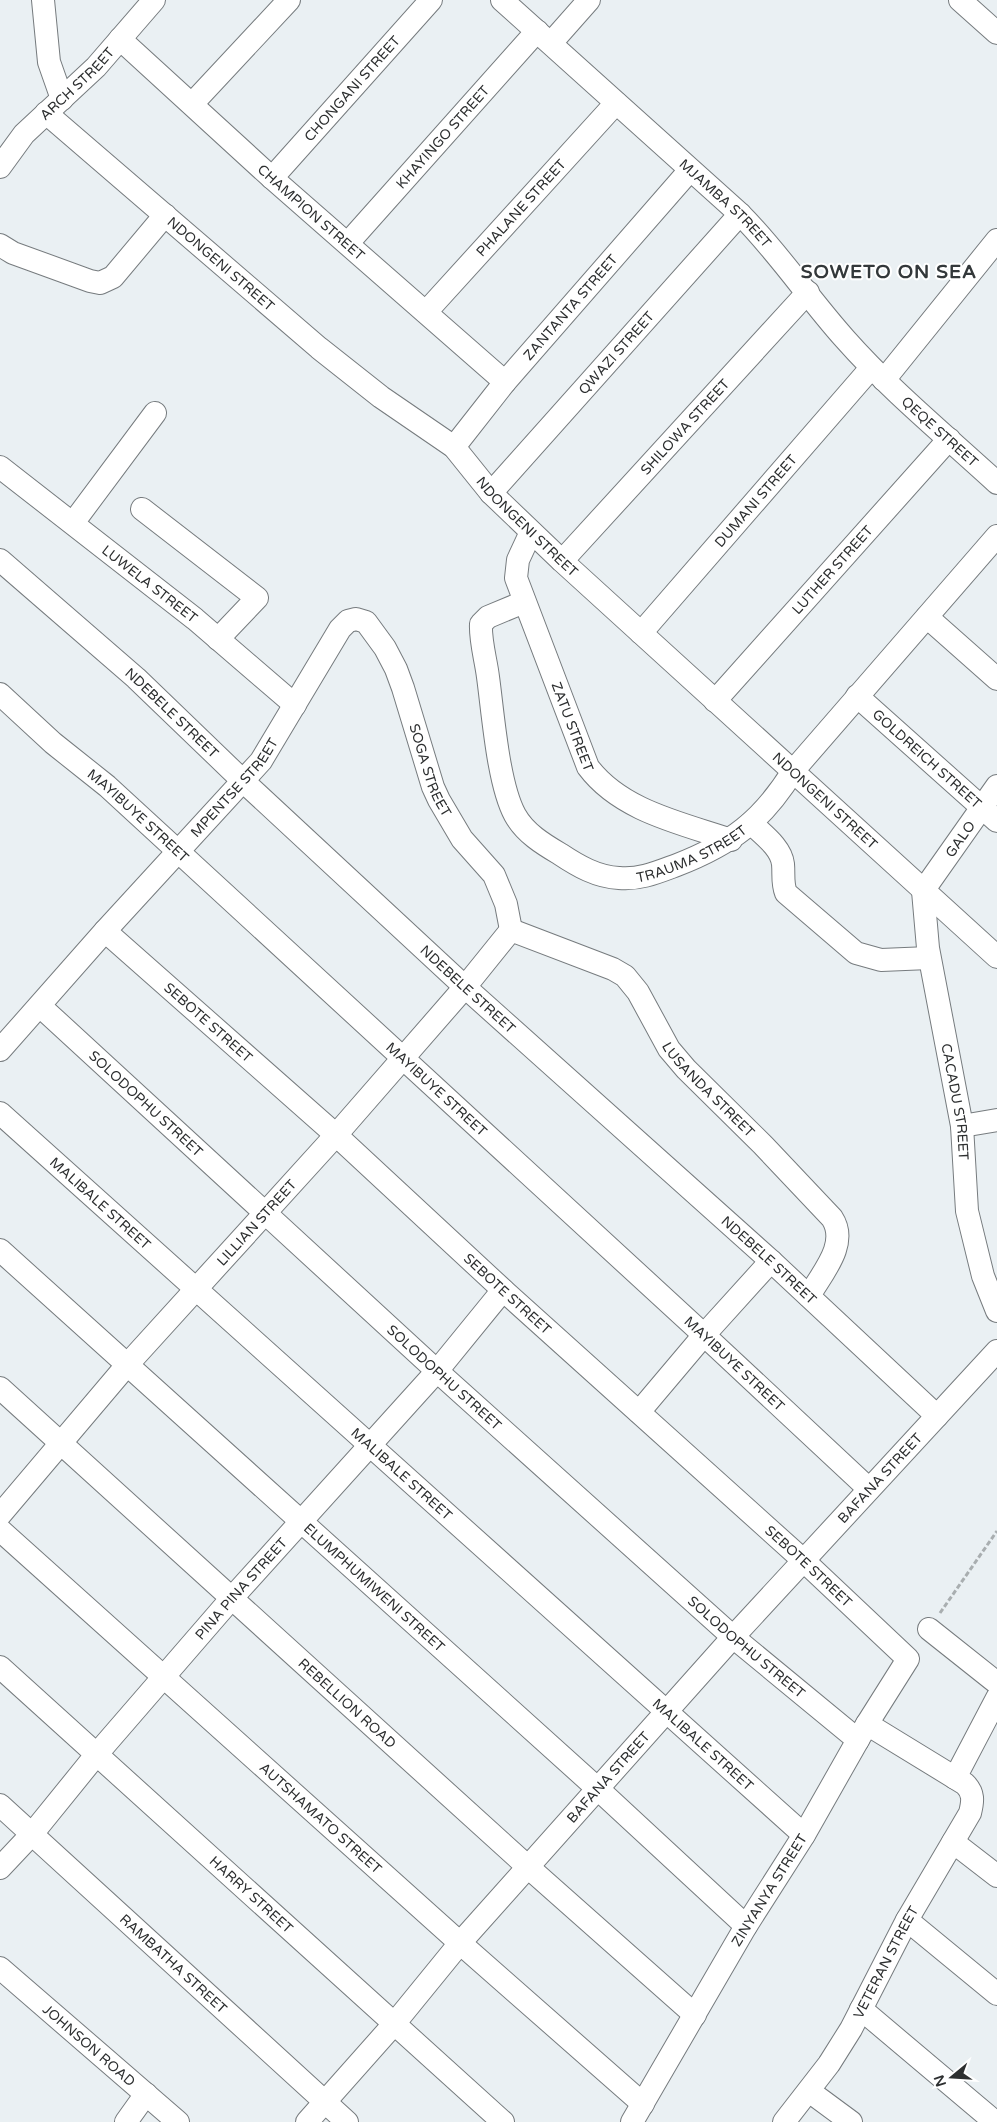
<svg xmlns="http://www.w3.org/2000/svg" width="997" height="2122" font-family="'Varela Round',sans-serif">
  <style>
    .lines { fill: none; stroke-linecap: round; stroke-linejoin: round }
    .minor-casing { stroke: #767b7e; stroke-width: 24 }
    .path { stroke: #a9aeb0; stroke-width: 3; stroke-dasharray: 5 2.5; stroke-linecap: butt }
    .minor { stroke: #fff; stroke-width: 22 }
    .labels { text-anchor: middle; stroke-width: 4; stroke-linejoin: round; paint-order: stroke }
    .street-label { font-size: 14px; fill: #2d2f30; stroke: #fff }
    .district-label { font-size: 19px; font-weight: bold; letter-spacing: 1px; fill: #33383a; stroke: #fff }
  </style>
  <rect width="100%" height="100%" fill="#eaf0f3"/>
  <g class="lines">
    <defs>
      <g id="minor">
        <polyline points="43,0 49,62 62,99"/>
        <path id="s1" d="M502 0 740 214C779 253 809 299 845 339 891 391 946 436 997 483"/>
        <polyline points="960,0 997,33"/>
        <path id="s2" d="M120 39 272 178 505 382"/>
        <polyline points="551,43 589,0"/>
        <polyline points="192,104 289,0"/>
        <path id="s3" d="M46 113 319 348 381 397 454 447 491 493 562 561 997 957"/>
        <path id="s4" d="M0 167 24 134 96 67 154 0"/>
        <path id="s5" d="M272 178 431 0"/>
        <path id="s6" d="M348 243 537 31"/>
        <polyline points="0,245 13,253 90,281 100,283 113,277 165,215"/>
        <path id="s7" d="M426 312 616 103"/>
        <polyline points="884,380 997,240"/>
        <path id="s8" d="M454 447 505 382 690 170"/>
        <path id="s9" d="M0 467 195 619 295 705"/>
        <path id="s10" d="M491 493 740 214"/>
        <polyline points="142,509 257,598 218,639"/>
        <polyline points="73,523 155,413"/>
        <path id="s11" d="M531 532 518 560 516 578 588 767C621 811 681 823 731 840"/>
        <path id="s12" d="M0 560 136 678 243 781 465 987 771 1261 937 1416"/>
        <path id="s13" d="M562 561 808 292"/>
        <path id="s14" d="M524 602 488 617 481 624C480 641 486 660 488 677 493 713 498 784 515 815 525 833 543 844 560 854 578 866 597 877 619 878 640 880 658 872 677 865 731 844 762 821 793 771L997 536"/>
        <polyline points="927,617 997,679"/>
        <path id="s15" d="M641 633 871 368"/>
        <path id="s16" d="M0 694 53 743 107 786 704 1335 869 1489"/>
        <path id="s17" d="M857 696 997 821"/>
        <path id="s18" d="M715 701 949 439"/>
        <path id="s19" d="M997 786 923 891 928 948 962 1126 967 1211 983 1276 997 1311"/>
        <path d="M751 823C762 834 781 847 783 864 784 874 782 883 786 893L856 953 881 960 929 958"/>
        <path id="s20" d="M511 930 613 969 625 976 638 992 669 1049 686 1069 763 1145 832 1218C849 1244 822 1273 809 1296"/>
        <path id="s21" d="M105 931 336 1135 503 1290 803 1560 908 1659 867 1724 804 1835 746 1926 632 2122"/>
        <path id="s22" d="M40 1006 437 1371 733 1637 858 1740"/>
        <path id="s23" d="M0 1050 105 931 261 761 340 629 348 621 356 619 366 622 385 648 396 669 403 688 433 787 439 800 462 839 494 875 506 904 511 930"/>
        <path id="s24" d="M0 1113 804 1835"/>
        <polyline points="962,1126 997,1120"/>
        <path id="s25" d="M0 1250 598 1789 746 1926"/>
        <path id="s26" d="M0 1388 528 1867 695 2015"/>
        <polyline points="639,1412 704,1335 771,1261"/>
        <path id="s27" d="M0 1515 127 1365 336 1135 465 987 511 930"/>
        <path id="s28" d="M0 1530 460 1943 643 2104"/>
        <polyline points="929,1629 997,1683"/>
        <path id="s29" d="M0 1667 503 2122"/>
        <polyline points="955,1778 997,1698"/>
        <path id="s30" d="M0 1805 347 2122"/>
        <polyline points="953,1842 997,1876"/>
        <path id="s31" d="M0 1868 32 1834 96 1755 231 1599 437 1371 503 1290"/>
        <polyline points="907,1920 997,1994"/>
        <path id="s32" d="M0 1968 178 2122"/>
        <polyline points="861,2009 995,2122"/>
        <polyline points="809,2091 851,2122"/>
        <polyline points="126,2122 146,2094"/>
        <path id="s33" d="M307 2122 394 2024 460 1943 733 1637 997 1351"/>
        <path id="s34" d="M784 2122 829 2064 851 2029 907 1920 970 1813C973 1801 974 1793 965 1784L867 1724"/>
      </g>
    </defs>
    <use href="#minor" class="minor-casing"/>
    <polyline class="path" points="940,1613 997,1531"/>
    <use href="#minor" class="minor"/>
  </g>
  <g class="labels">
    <g class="street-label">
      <text dy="5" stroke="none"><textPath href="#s4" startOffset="114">ARCH STREET</textPath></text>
      <text dy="5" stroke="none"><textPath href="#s5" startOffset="120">CHONGANI STREET</textPath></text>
      <text dy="5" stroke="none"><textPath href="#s6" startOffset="142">KHAYINGO STREET</textPath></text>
      <text dy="5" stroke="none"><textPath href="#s1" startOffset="302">MJAMBA STREET</textPath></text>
      <text dy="5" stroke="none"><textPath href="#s7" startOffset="141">PHALANE STREET</textPath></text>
      <text dy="5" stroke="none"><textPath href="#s2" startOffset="258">CHAMPION STREET</textPath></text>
      <text dy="5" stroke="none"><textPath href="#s3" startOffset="231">NDONGENI STREET</textPath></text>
      <text dy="5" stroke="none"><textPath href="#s8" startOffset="182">ZANTANTA STREET</textPath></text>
      <text dy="5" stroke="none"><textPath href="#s10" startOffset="188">QWAZI STREET</textPath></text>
      <text dy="5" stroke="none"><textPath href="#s13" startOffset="182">SHILOWA STREET</textPath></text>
      <text dy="5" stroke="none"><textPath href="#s1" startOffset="616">QEQE STREET</textPath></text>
      <text dy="5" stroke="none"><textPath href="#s15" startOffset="175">DUMANI STREET</textPath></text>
      <text dy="5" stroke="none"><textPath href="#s3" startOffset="636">NDONGENI STREET</textPath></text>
      <text dy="5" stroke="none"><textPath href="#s18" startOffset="176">LUTHER STREET</textPath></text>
      <text dy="5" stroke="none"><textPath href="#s9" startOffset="190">LUWELA STREET</textPath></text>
      <text dy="5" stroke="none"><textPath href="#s12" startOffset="230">NDEBELE STREET</textPath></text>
      <text dy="5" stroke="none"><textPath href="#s11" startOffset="208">ZATU STREET</textPath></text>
      <text dy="5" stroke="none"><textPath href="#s17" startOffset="94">GOLDREICH STREET</textPath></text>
      <text dy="5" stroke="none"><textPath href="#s23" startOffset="736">SOGA STREET</textPath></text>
      <text dy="5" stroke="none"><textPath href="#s23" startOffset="352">MPENTSE STREET</textPath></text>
      <text dy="5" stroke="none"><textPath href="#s3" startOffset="1041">NDONGENI STREET</textPath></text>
      <text dy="5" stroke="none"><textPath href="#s16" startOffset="184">MAYIBUYE STREET</textPath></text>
      <text transform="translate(960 839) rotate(-55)" y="5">GALO</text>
      <text dy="5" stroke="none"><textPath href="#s14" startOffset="446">TRAUMA STREET</textPath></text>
      <text dy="5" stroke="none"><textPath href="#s12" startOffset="635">NDEBELE STREET</textPath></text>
      <text dy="5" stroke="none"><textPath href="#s21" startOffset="138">SEBOTE STREET</textPath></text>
      <text dy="5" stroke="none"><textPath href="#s16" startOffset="589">MAYIBUYE STREET</textPath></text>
      <text dy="5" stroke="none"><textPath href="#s20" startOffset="265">LUSANDA STREET</textPath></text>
      <text dy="5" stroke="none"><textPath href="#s19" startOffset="342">CACADU STREET</textPath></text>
      <text dy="5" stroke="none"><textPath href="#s22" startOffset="144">SOLODOPHU STREET</textPath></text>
      <text dy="5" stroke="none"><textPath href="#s24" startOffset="135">MALIBALE STREET</textPath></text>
      <text dy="5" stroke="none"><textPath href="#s27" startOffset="389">LILLIAN STREET</textPath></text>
      <text dy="5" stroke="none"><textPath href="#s12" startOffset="1040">NDEBELE STREET</textPath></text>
      <text dy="5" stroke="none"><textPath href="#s21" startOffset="542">SEBOTE STREET</textPath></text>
      <text dy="5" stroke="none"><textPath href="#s16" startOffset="994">MAYIBUYE STREET</textPath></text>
      <text dy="5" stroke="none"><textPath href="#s22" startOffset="549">SOLODOPHU STREET</textPath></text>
      <text dy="5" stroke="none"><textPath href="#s24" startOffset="540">MALIBALE STREET</textPath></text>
      <text dy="5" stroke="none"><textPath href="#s33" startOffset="862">BAFANA STREET</textPath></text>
      <text dy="5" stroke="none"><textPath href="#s21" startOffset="948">SEBOTE STREET</textPath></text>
      <text dy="5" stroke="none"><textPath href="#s25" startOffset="504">ELUMPHUMIWENI STREET</textPath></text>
      <text dy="5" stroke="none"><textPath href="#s31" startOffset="369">PINA PINA STREET</textPath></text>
      <text dy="5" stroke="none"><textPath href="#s22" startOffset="954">SOLODOPHU STREET</textPath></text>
      <text dy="5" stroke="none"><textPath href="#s26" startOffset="469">REBELLION ROAD</textPath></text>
      <text dy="5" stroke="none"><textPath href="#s24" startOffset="945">MALIBALE STREET</textPath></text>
      <text dy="5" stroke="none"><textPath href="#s33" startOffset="458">BAFANA STREET</textPath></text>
      <text dy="5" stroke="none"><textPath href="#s28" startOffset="431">AUTSHAMATO STREET</textPath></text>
      <text transform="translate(769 1890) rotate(-58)" y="5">ZINYANYA STREET</text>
      <text dy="5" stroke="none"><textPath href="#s29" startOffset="339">HARRY STREET</textPath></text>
      <text dy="5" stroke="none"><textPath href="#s34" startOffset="190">VETERAN STREET</textPath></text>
      <text dy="5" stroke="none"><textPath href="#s30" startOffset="235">RAMBATHA STREET</textPath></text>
      <text dy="5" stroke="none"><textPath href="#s32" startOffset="118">JOHNSON ROAD</textPath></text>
    </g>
    <g class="district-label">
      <text x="889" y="278">SOWETO ON SEA</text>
    </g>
  </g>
  <g transform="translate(952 2077) rotate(252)" stroke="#ffffff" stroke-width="4" paint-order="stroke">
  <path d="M0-4L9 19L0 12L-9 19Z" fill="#2d2f30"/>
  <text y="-8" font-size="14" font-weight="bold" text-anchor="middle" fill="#2d2f30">N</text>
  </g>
</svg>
